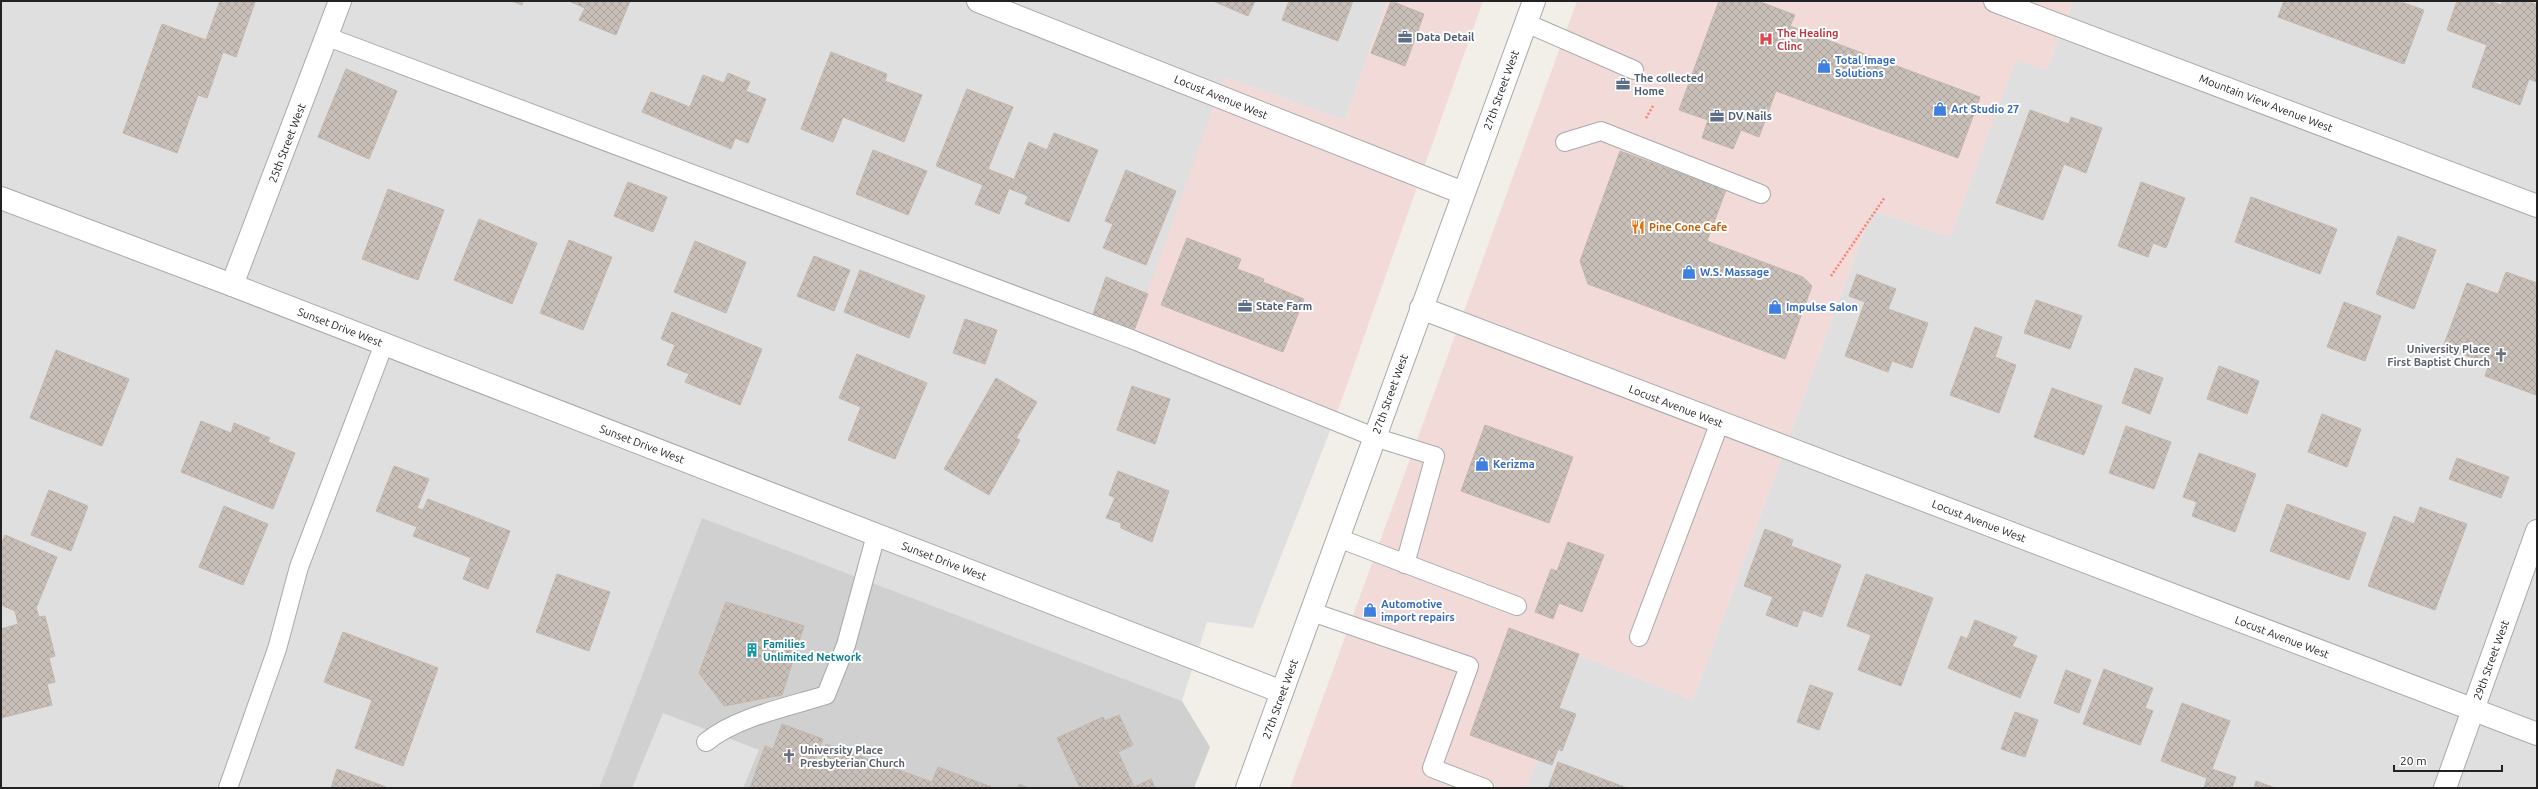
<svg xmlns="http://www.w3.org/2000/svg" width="2538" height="789" font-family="Ubuntu,sans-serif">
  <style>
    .residential { fill: #e0dfdf }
    .commercial { fill: #f2dad9 }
    .religious { fill: #d0d0d0 }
    .parking { fill: #e2e2e2 }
    .building { fill: url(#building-cross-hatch); stroke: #c4b6ab }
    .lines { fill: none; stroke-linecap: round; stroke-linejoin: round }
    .service-casing { stroke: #a9a9a9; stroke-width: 20 }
    .minor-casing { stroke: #a9a9a9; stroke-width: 24 }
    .tertiary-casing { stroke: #a9a9a9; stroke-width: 24 }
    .path { stroke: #fa8072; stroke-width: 2.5; stroke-dasharray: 2 2; stroke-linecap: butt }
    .service { stroke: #fff; stroke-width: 18 }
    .minor { stroke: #fff; stroke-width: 22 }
    .tertiary { stroke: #fff; stroke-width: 22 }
    .labels { text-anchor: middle; stroke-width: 4; stroke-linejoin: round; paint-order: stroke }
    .health-label { font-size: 11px; font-weight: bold; fill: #be3a42; stroke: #fff; text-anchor: start }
    .service-label { font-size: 11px; font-weight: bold; fill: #4e5e75; stroke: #fff; text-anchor: start }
    .shop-label { font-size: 11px; font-weight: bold; fill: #366cbe; stroke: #fff; text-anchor: start }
    .street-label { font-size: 11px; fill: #222; stroke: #fff }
    .food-label { font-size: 11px; font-weight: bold; fill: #c56008; stroke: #fff; text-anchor: start }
    .worship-label { font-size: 11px; font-weight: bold; fill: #5b616d; stroke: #fff; text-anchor: end }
    .culture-label { font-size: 11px; font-weight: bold; fill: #0d838f; stroke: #fff; text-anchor: start }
  </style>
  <defs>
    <pattern id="building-cross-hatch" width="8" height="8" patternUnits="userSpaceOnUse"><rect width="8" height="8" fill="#c7bfb8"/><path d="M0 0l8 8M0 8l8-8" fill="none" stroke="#aba49e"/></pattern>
  </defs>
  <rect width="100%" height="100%" fill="#f2efe9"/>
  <g class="residential">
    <polygon points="1,1 1387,1 1345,120 1224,77 1337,413 1253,628 1207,622 1182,701 702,519 599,788 1,788"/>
    <polygon points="2073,1 2537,1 2537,788 1526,788 1579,655 1693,700 1872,210 1950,237 2016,59 2047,70"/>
  </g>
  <g class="commercial">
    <polygon points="1387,1 1483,1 1337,413 1131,339 1224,77 1345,120"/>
    <polygon points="1577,1 2073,1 2047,70 2016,60 1950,237 1872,210 1693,700 1579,655 1526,788 1290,788"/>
  </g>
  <polygon class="religious" points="702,518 1182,701 1210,747 1194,788 599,788"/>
  <polygon class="parking" points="663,713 759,750 743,788 632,788"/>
  <g class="building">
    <polygon points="220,1 255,2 236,57 223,52 207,98 198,95 177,153 123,133 162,24 206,40"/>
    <polygon points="512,1 523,1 522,5"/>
    <polygon points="569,1 630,1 616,35 579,20 585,8"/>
    <polygon points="1213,1 1255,1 1248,16"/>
    <polygon points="1289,1 1353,1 1338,41 1282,20"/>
    <polygon points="1391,1 1424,14 1405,66 1371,53"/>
    <polygon points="1719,1 1758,1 1795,15 1790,26 1980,97 1958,158 1776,91 1759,137 1741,130 1733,149 1702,138 1708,120 1679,110"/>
    <polygon points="2284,1 2398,1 2424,10 2404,64 2278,17"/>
    <polygon points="2457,1 2489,1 2501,5 2502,1 2527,1 2537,5 2537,82 2529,79 2520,105 2472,87 2487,45 2447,30"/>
    <polygon points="831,52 887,74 885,81 922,95 904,142 843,117 833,142 801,129"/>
    <polygon points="346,69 397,91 369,159 318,137"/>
    <polygon points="728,73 750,82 746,91 766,99 748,143 735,138 731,149 642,112 651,92 690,107 703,75 724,83"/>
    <polygon points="967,89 1013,107 988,169 1013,179 999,214 975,204 983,185 936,166"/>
    <polygon points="2030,110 2069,124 2071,117 2102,128 2086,173 2064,164 2043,220 1996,203"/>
    <polygon points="1054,133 1098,150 1069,222 1025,204 1028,196 1010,189 1029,142 1047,150"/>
    <polygon points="873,150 927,171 908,215 856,194"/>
    <polygon points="1620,151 1726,190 1707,241 1803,277 1812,286 1785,359 1588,284 1580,261"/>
    <polygon points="1126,170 1176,191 1146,265 1103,248 1113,224 1105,221"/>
    <polygon points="628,182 667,197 653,232 614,216"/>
    <polygon points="2141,182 2185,198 2166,248 2153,243 2148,257 2118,246"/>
    <polygon points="388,189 444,210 418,280 362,259"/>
    <polygon points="2251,197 2337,229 2320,274 2235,242"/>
    <polygon points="479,219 537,243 512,304 454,280"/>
    <polygon points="2398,236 2436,250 2414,309 2376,294"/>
    <polygon points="1187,238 1241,259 1237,269 1264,279 1263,282 1304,299 1283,352 1161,305"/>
    <polygon points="569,240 612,257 583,330 540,313"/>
    <polygon points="695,241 746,262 726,313 674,292"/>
    <polygon points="814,256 850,270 834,311 797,296"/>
    <polygon points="860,270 925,296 909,338 844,312"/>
    <polygon points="2506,272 2537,283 2536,395 2485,376 2489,364 2443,347 2467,283 2498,294"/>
    <polygon points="1857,274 1896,289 1888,309 1928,323 1912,368 1892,361 1888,372 1845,356 1865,302 1849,296"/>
    <polygon points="1106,277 1148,294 1133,333 1092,317"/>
    <polygon points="2036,300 2082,316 2070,349 2024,333"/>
    <polygon points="2344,302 2381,316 2365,361 2327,347"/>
    <polygon points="672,312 762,349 740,405 685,382 689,374 667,365 675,345 661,339"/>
    <polygon points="965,319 997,330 985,364 953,353"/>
    <polygon points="1975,327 2002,337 1995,357 2016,365 1999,413 1950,395"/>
    <polygon points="56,350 129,379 102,446 30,418"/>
    <polygon points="857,354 927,383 895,459 848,440 861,407 839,398"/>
    <polygon points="2219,366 2259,381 2247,414 2207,399"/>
    <polygon points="2135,368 2163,378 2150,414 2122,403"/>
    <polygon points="996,378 1037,402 1016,438 1020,440 989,495 944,469"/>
    <polygon points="1132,386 1170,399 1155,444 1117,430"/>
    <polygon points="2052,388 2102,406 2084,455 2034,437"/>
    <polygon points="2322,414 2361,429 2347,467 2308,452"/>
    <polygon points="201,421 231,433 234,423 270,438 268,442 295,453 273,509 181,472"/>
    <polygon points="1485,425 1573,457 1549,523 1461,491"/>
    <polygon points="2126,426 2171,442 2154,489 2109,473"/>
    <polygon points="2199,453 2256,474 2235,532 2192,516 2197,502 2183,497"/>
    <polygon points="2457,458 2509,477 2501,498 2449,479"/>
    <polygon points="394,466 429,479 417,508 423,510 428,499 510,531 488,589 463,579 471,558 413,536 417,527 376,511"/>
    <polygon points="1118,471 1169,491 1152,542 1121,528 1121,523 1106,518 1115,498 1109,495"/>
    <polygon points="49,490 88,506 71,551 31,535"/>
    <polygon points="2287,504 2366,533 2349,580 2270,551"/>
    <polygon points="224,506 268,524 243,585 199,567"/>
    <polygon points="2420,507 2467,524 2435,610 2368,586 2394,516 2414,524"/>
    <polygon points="1765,529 1793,540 1791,546 1841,565 1822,617 1803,610 1797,627 1766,615 1773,597 1744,586"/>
    <polygon points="5,535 57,557 36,608 39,617 45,616 55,656 49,658 55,682 47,684 52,705 1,718 1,629 18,624 15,611 1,605 1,545"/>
    <polygon points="1568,542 1604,555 1582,612 1559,603 1553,619 1535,612 1551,569 1557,571"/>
    <polygon points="557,574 610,592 589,651 536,632"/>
    <polygon points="1866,574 1933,598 1901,686 1858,670 1871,635 1847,626"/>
    <polygon points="726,602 804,626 782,695 724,706 699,673"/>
    <polygon points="1975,620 2017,637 2012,646 2037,656 2020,698 1948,668 1961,636 1967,639"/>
    <polygon points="1509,628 1579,654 1559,708 1576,714 1562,751 1558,749 1552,765 1470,735"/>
    <polygon points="343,632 438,668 403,766 355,748 372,700 324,682"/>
    <polygon points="2104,669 2153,688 2145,708 2153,711 2140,745 2083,724"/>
    <polygon points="2066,670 2091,680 2079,713 2054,703"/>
    <polygon points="1810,685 1833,693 1819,730 1797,722"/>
    <polygon points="2182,703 2230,721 2212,769 2236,777 2232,788 2204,788 2207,778 2161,761"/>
    <polygon points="2015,712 2038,720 2025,757 2001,749"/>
    <polygon points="1119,715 1133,745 1118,752 1134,787 1151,779 1155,788 1080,788 1057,738 1103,717 1105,721"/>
    <polygon points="782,724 823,739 814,764 819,765 826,744 932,782 938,767 994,788 750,788 765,746 773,749"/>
    <polygon points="1558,762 1627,788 1548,788"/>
    <polygon points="337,769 386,787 386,788 331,788"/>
    <polygon points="2256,781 2275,788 2254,788"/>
    <polygon points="1019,784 1029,788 1018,788"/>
  </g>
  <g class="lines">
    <defs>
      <g id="service">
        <polyline points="1526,23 1634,70"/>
        <polyline points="328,37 1131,339 1374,437 1435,456 1405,564"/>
        <polyline points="1565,142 1601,131 1761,194"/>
        <polyline points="1338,538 1517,606"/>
        <polyline points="1312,612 1469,666 1432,768 1484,788"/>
        <polyline points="1639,637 1720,422"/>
        <path d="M706 742C736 717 788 707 826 695L846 645 876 535"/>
        <polyline points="228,788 277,649 299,567 384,344"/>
      </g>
      <g id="minor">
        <polyline points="978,1 1463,193"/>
        <polyline points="1995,1 2537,206"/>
        <polyline points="232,285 340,1"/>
        <polyline points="1421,308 2537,734"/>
        <polyline points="2445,788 2537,531"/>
      </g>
      <g id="tertiary">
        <polyline points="1,198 232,285 1282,692"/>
        <polyline points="1247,788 1534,1"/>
      </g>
    </defs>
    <use href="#service" class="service-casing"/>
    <use href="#minor" class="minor-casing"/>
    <use href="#tertiary" class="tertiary-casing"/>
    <g class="path">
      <polyline points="1646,118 1653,106"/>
      <polyline points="1831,276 1885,197"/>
    </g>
    <use href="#service" class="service"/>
    <use href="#minor" class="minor"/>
    <use href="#tertiary" class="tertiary"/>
  </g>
  <defs>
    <symbol id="office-bare" viewBox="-9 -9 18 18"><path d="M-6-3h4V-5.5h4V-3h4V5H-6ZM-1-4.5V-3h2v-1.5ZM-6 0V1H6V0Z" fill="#5c6f8a" stroke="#fff" stroke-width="2.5" paint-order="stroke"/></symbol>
    <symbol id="hospital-bare" viewBox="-9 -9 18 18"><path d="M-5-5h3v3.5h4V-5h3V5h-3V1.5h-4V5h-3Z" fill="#e0444e" stroke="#fff" stroke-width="2.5" paint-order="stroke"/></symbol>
    <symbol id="shop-bare" viewBox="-9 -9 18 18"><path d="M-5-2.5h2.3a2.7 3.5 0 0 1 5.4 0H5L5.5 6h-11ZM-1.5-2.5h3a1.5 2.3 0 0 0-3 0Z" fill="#3f7fe0" stroke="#fff" stroke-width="2.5" paint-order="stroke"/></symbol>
    <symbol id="restaurant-bare" viewBox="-9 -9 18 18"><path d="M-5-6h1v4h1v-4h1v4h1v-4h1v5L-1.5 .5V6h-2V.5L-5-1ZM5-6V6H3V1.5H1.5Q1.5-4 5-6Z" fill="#e8710a" stroke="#fff" stroke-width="2.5" paint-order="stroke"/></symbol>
    <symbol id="church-bare" viewBox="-9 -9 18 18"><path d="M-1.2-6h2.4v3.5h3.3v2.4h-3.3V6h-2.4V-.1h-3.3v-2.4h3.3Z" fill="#6b7280" stroke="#fff" stroke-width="2.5" paint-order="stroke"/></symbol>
    <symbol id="building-bare" viewBox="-9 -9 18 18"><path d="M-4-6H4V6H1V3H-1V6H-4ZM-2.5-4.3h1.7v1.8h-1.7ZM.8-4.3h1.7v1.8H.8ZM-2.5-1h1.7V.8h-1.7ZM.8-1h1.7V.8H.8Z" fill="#0f9aa8" stroke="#fff" stroke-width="2.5" paint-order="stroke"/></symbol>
  </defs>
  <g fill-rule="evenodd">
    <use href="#office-bare" x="1395" y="27" width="20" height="20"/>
    <use href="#hospital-bare" x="1756" y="29" width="20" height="20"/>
    <use href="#shop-bare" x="1814" y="56" width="20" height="20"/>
    <use href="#office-bare" x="1613" y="74" width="20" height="20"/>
    <use href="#shop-bare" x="1930" y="99" width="20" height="20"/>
    <use href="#office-bare" x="1707" y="106" width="20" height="20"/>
    <use href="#restaurant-bare" x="1628" y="217" width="20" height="20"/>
    <use href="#shop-bare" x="1679" y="262" width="20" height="20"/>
    <use href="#office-bare" x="1235" y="296" width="20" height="20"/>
    <use href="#shop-bare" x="1765" y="297" width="20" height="20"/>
    <use href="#church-bare" x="2491" y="345" width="20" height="20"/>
    <use href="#shop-bare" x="1472" y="454" width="20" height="20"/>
    <use href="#shop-bare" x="1360" y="600" width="20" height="20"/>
    <use href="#building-bare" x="742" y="640" width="20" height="20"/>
    <use href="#church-bare" x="779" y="746" width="20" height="20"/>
  </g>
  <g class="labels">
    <g class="health-label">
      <text x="1777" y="37">The Healing<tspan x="1777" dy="13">Clinc</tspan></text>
    </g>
    <g class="service-label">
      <text x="1416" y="41">Data Detail</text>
      <text x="1634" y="82">The collected<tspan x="1634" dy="13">Home</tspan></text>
      <text x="1728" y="120">DV Nails</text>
      <text x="1256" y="310">State Farm</text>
    </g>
    <g class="shop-label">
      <text x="1835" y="64">Total Image<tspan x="1835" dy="13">Solutions</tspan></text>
      <text x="1951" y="113">Art Studio 27</text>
      <text x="1700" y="276">W.S. Massage</text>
      <text x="1786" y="311">Impulse Salon</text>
      <text x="1493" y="468">Kerizma</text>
      <text x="1381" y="608">Automotive<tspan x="1381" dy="13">import repairs</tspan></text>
    </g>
    <g class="street-label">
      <text transform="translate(1501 90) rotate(-70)" y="4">27th Street West</text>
      <text transform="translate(1221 97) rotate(22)" y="4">Locust Avenue West</text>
      <text transform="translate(2266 103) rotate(21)" y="4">Mountain View Avenue West</text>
      <text transform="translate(287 143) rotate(-69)" y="4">25th Street West</text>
      <text transform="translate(340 327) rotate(21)" y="4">Sunset Drive West</text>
      <text transform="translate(1390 394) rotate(-70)" y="4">27th Street West</text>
      <text transform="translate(1676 406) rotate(21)" y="4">Locust Avenue West</text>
      <text transform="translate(642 444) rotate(21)" y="4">Sunset Drive West</text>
      <text transform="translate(1979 521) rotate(21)" y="4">Locust Avenue West</text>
      <text transform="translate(944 561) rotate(21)" y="4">Sunset Drive West</text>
      <text transform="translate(2282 637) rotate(21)" y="4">Locust Avenue West</text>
      <text transform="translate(2491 660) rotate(-70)" y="4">29th Street West</text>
      <text transform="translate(1280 699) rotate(-70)" y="4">27th Street West</text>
    </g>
    <g class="food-label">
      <text x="1649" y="231">Pine Cone Cafe</text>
    </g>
    <g class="worship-label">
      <text x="2490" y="353">University Place<tspan x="2490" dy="13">First Baptist Church</tspan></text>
      <text x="800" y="754" text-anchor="start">University Place<tspan x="800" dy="13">Presbyterian Church</tspan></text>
    </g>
    <g class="culture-label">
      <text x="763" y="648">Families<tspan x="763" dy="13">Unlimited Network</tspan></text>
    </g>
  </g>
  <rect width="2538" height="789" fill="none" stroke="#222222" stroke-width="4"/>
  <path d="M2394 765v6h108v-6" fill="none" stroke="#222222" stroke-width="2"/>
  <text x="2400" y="765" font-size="12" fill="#222222" stroke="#ffffff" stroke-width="3" paint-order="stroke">20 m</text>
</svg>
